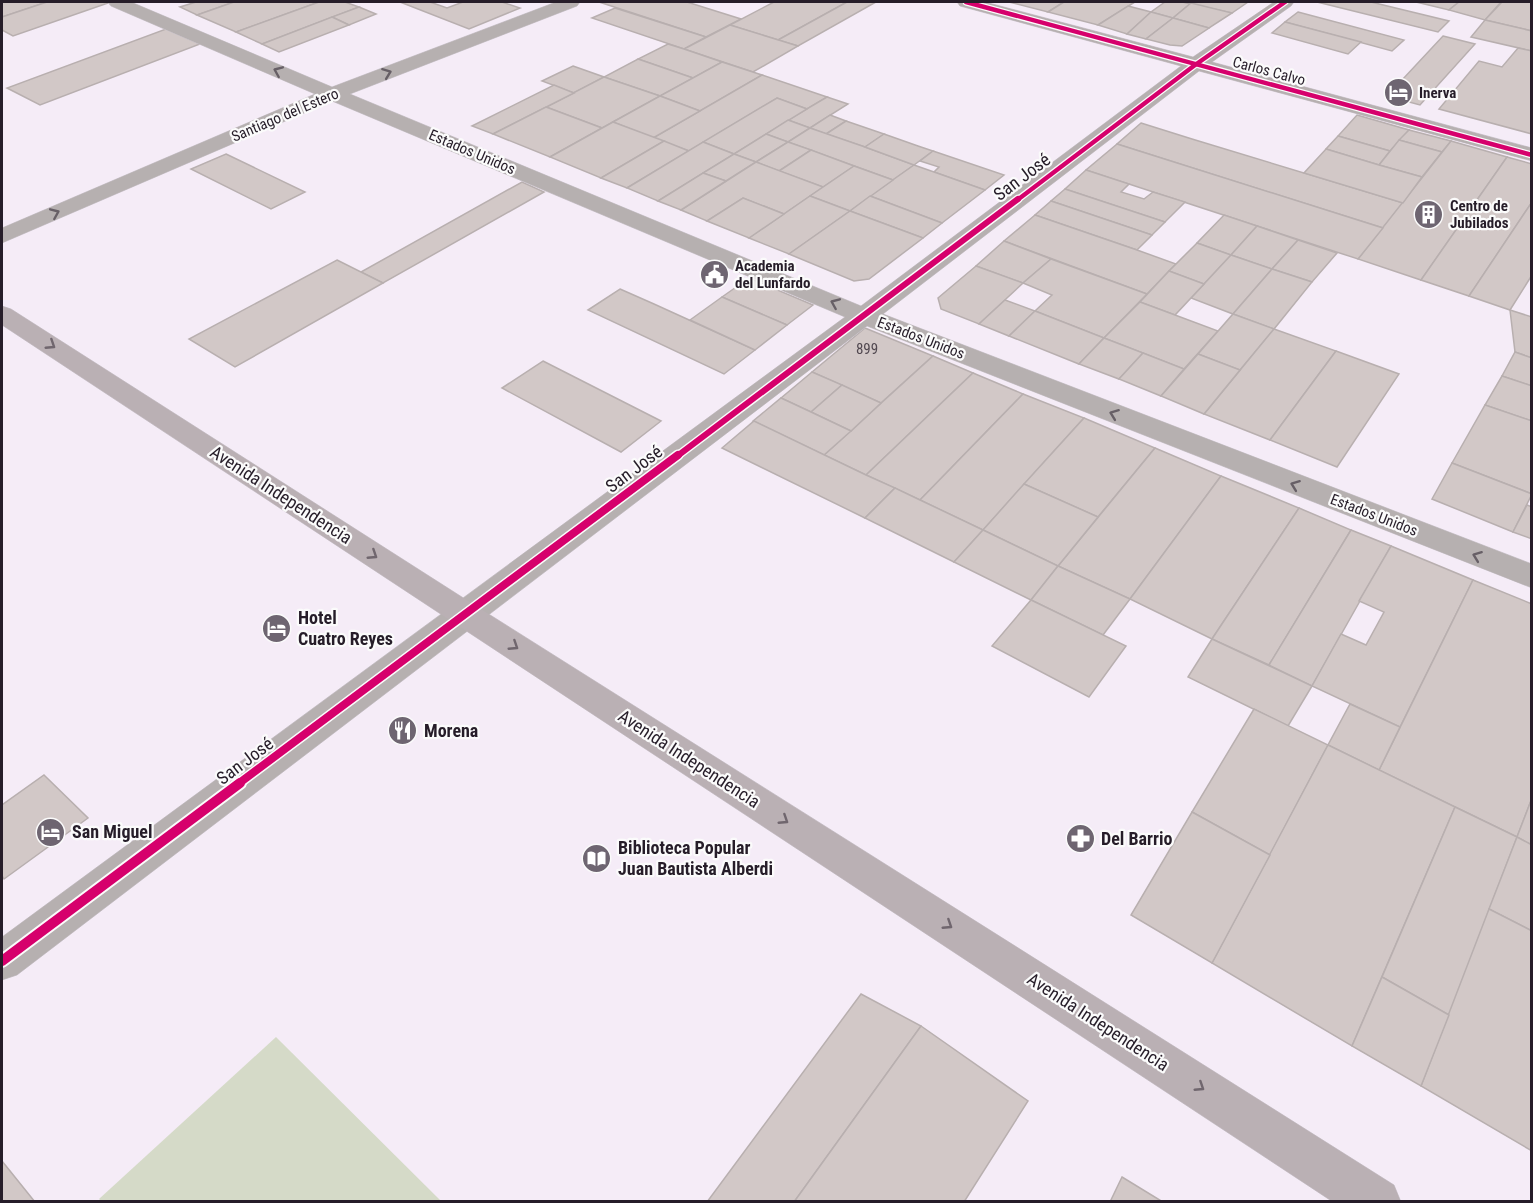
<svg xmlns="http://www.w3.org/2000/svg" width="1533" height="1203" font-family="'Roboto Condensed',sans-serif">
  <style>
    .green { fill: #d5dac8 }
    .building { fill: #d2c8c7; stroke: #b8afaf; stroke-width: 1.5 }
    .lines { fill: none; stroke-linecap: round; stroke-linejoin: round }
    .street-casing { stroke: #cfc8d1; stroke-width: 1 }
    .primary-casing { stroke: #cfc8d1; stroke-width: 1 }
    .street { fill: #b6b0b0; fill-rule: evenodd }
    .primary { fill: #bab0b4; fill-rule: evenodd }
    .cycleway-far3-casing { stroke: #fbfbfb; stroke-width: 7 }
    .cycleway-far2-casing { stroke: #fbfbfb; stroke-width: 9 }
    .cycleway-far1-casing { stroke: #fbfbfb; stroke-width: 11 }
    .cycleway-casing { stroke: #fbfbfb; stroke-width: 14 }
    .cycleway-far3 { stroke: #d6006c; stroke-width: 4.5 }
    .cycleway-far2 { stroke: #d6006c; stroke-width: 6 }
    .cycleway-far1 { stroke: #d6006c; stroke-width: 8 }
    .cycleway { stroke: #d6006c; stroke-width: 10 }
    .oneway { stroke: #675f66 }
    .oneway2 { stroke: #70666e }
    .labels { text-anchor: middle; stroke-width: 4.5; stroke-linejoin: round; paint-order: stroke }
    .far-street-label { font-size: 15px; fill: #261d29; stroke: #fbfbfb }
    .far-poi-label { font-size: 15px; font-weight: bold; fill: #261d29; stroke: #fbfbfb; text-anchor: start }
    .number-label { font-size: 15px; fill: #514850 }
    .street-label { font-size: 18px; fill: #261d29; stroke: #fbfbfb }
    .poi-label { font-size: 18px; font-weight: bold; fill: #261d29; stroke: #fbfbfb; text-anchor: start }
  </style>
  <rect width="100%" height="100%" fill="#f5ecf7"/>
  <polygon class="green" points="276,1037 441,1201 101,1201 99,1199"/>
  <g class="building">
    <polygon points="2,2 47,2 2,17"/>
    <polygon points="47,2 105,2 108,3 13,36 2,30 2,17"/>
    <polygon points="196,2 234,2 197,15 180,7"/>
    <polygon points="234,2 319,2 236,32 197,15"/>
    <polygon points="319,2 345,2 359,7 262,44 236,32"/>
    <polygon points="400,2 430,2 447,8 463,2 502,2 520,8 469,29"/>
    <polygon points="599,2 687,2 741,19 706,37"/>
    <polygon points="774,2 847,2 778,40 730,25"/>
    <polygon points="847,2 876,2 798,46 778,40"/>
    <polygon points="1009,2 1064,2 1048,12"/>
    <polygon points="1064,2 1135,2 1098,25 1048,12"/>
    <polygon points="1165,2 1182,2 1191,3 1173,18 1151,12"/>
    <polygon points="1182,2 1248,2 1232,13"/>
    <polygon points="1317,2 1371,2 1449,21 1438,32"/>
    <polygon points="1416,2 1459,2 1449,10"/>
    <polygon points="1459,2 1501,2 1485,20 1449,10"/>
    <polygon points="1502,2 1532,2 1532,31 1485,20"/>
    <polygon points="1191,3 1232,13 1209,28 1173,18"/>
    <polygon points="1128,6 1151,12 1127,34 1098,25"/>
    <polygon points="359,7 376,14 349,25 332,17"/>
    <polygon points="615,8 706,37 684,49 592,18"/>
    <polygon points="1151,12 1173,18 1146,39 1127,34"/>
    <polygon points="1298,12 1404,40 1392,51 1285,22"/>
    <polygon points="332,17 349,25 279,52 262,44"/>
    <polygon points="1173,18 1209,28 1182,46 1170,45 1146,39"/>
    <polygon points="1485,20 1532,31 1532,51 1471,37"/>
    <polygon points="1285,22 1361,42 1348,54 1272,33"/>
    <polygon points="730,25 798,46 753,72 684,49"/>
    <polygon points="166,29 200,44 40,105 7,88"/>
    <polygon points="1443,36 1475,44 1420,105 1387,96"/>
    <polygon points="668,44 684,49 722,62 693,78 638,59"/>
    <polygon points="1518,48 1532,51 1532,134 1439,109 1479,61 1502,67"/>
    <polygon points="638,59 693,78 660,96 604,77"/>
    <polygon points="722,62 762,75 700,111 660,96"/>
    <polygon points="573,66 604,77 574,93 542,81"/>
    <polygon points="762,75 827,97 807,109 777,98 689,151 653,138"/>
    <polygon points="604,77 660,96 602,128 546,107"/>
    <polygon points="554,85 574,93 493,134 472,126"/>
    <polygon points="660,96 700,111 653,138 613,122"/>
    <polygon points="827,97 848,104 810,128 788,120"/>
    <polygon points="777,98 807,109 734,154 703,142"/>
    <polygon points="546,107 602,128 550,157 493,134"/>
    <polygon points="830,115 846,121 826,134 810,128"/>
    <polygon points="1357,115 1409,130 1390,151 1338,136"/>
    <polygon points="788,120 810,128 788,142 766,134"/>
    <polygon points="846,121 884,134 865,147 826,134"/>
    <polygon points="613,122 664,141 601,178 550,157"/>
    <polygon points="1141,123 1192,139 1403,203 1383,228 1117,144"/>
    <polygon points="810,128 865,147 914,165 893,180 788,142"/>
    <polygon points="1409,130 1451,141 1442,152 1399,140"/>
    <polygon points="766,134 788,142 756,162 734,154"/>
    <polygon points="884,134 918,146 933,151 914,165 865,147"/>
    <polygon points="1338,136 1390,151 1379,165 1326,149"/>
    <polygon points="1399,140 1442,152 1422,177 1379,165"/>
    <polygon points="664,141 689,151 627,188 601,178"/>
    <polygon points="1451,141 1507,157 1421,280 1358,259"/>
    <polygon points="703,142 734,154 658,201 627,188"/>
    <polygon points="788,142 811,150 779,171 756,162"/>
    <polygon points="1117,144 1383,228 1358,259 1086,170"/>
    <polygon points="1326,149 1379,165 1422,177 1403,203 1304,173"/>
    <polygon points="811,150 854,166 823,187 779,171"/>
    <polygon points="933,151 1004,175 985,190 934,172 939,167 920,161"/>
    <polygon points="226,154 305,192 271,209 191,169"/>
    <polygon points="734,154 756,162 726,181 703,173"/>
    <polygon points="1507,157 1532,164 1532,202 1469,296 1421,280"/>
    <polygon points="756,162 823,187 784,214 743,198 707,221 681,210"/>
    <polygon points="914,165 934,172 985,190 942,223 870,196"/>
    <polygon points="854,166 893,180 850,211 810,196"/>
    <polygon points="1086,170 1129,184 1121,192 1144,199 1153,192 1185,202 1165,222 1065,189"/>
    <polygon points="703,173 726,181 681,210 658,201"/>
    <polygon points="522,182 544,192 383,283 361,272"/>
    <polygon points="1065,189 1165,222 1152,235 1051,201"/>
    <polygon points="810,196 850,211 789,254 749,238"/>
    <polygon points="870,196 942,223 923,238 850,211"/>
    <polygon points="743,198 784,214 749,238 707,221"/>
    <polygon points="1051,201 1152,235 1137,250 1035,215"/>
    <polygon points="1532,202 1532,275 1510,310 1469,296"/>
    <polygon points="850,211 923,238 869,279 854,281 789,254"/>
    <polygon points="1035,215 1137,250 1176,264 1147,294 1004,241"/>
    <polygon points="1224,215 1257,226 1231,255 1197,243"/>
    <polygon points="1257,226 1298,240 1272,269 1231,255"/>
    <polygon points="1298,240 1337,253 1312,282 1272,269"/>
    <polygon points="1004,241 1051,259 1023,283 976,266"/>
    <polygon points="1197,243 1231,255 1204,284 1169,271"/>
    <polygon points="1231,255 1272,269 1233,314 1191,298"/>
    <polygon points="1051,259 1147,294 1104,338 1035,311 1052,295 1023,283"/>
    <polygon points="337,260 383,283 235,367 189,339"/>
    <polygon points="976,266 1023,283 979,324 941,309 938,298"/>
    <polygon points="1272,269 1312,282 1274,329 1233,314"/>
    <polygon points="1169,271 1204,284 1175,315 1140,302"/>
    <polygon points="749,278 813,305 787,325 722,297"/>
    <polygon points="620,289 654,304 755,350 724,374 588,310"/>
    <polygon points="722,297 787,325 755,350 690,320"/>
    <polygon points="1005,300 1035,311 1009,336 979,324"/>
    <polygon points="1140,302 1175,315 1218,331 1184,369 1104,338"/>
    <polygon points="1510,310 1532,317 1532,358 1515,352"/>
    <polygon points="1035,311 1104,338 1079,364 1009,336"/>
    <polygon points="1233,314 1274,329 1240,370 1198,354"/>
    <polygon points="865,328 933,356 881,403 812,372"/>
    <polygon points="1274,329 1336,351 1270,440 1204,414"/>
    <polygon points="1104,338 1143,353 1119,379 1079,364"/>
    <polygon points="1336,351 1399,374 1337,467 1270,440"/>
    <polygon points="1515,352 1532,358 1532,386 1502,376"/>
    <polygon points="1143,353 1184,369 1161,396 1119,379"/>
    <polygon points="1198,354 1240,370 1204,414 1161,396"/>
    <polygon points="933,356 973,373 866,475 824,455"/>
    <polygon points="543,361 661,421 621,452 502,388"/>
    <polygon points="812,372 842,385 811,412 781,398"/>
    <polygon points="973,373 1023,394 920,500 866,475"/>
    <polygon points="1502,376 1532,386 1532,421 1485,405"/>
    <polygon points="842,385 881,403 851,431 811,412"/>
    <polygon points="1023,394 1084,418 983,530 920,500"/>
    <polygon points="781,398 811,412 851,431 824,455 753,421"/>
    <polygon points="1485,405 1532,421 1532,494 1452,463"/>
    <polygon points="1084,418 1155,448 1098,517 1024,484"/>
    <polygon points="754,421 866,475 895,488 865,518 722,448"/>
    <polygon points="1155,448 1221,476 1130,599 1058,566"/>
    <polygon points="1452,463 1532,494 1513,532 1432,499"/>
    <polygon points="1221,476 1299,508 1212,639 1130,599"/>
    <polygon points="1024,484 1098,517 1058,566 983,530"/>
    <polygon points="895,488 920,500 983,530 954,562 865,518"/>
    <polygon points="1527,505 1532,507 1532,539 1513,532"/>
    <polygon points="1299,508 1351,530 1269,665 1212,639"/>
    <polygon points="983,530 1058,566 1031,600 954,562"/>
    <polygon points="1351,530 1391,546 1312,686 1269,665"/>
    <polygon points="1391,546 1473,580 1400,727 1312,686 1341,634 1366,645 1384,612 1359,601"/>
    <polygon points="1058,566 1130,599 1103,635 1031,600"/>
    <polygon points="1473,580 1532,604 1532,798 1517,837 1379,770"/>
    <polygon points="1031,600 1126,646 1089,697 992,646"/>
    <polygon points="1212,639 1312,686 1288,726 1188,677"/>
    <polygon points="1350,704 1400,727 1379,770 1328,745"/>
    <polygon points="1254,709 1328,745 1270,855 1192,812"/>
    <polygon points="1328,745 1455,807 1352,1046 1212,963"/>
    <polygon points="44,775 88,818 4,879 2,876 2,805"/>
    <polygon points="1532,798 1532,845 1517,837"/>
    <polygon points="1455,807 1517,837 1449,1015 1382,977"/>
    <polygon points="1192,812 1270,855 1212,963 1131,915"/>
    <polygon points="1517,837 1532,845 1532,931 1489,909"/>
    <polygon points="1489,909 1532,931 1532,1151 1421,1086"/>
    <polygon points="1382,977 1449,1015 1421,1086 1352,1046"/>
    <polygon points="861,994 921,1026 794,1202 707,1202"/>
    <polygon points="921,1026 1028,1101 964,1202 794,1202"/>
    <polygon points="2,1161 35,1202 2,1202"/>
    <polygon points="1122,1177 1163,1202 1110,1202"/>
  </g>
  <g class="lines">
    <defs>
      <polygon id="street" points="108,2 131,2 332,87 556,2 580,2 577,6 350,94 861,306 1181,66 960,6 957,2 985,2 1193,57 1274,2 1294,2 1291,6 1212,62 1532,148 1532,161 1199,71 883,314 1532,564 1532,588 867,326 17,975 2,980 2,937 845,317 332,101 2,243 2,228 315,94 111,6"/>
      <polygon id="primary" points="2,306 11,309 476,606 1394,1185 1401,1202 1333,1202 2,325"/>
    </defs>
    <use href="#street" class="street-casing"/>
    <use href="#primary" class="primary-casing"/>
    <use href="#street" class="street"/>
    <use href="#primary" class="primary"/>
    <defs>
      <g id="cycleway-far3">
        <polyline points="966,2 1532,155"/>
        <polyline points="1016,201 1195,65 1285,2"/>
      </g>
      <polyline id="cycleway-far2" points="676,457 1018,199"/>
      <polyline id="cycleway-far1" points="238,784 678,455"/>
      <polyline id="cycleway" points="2,961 240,783"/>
    </defs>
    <use href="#cycleway-far3" class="cycleway-far3-casing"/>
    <use href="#cycleway-far2" class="cycleway-far2-casing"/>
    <use href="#cycleway-far1" class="cycleway-far1-casing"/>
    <use href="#cycleway" class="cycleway-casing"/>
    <use href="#cycleway-far3" class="cycleway-far3"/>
    <use href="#cycleway-far2" class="cycleway-far2"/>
    <use href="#cycleway-far1" class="cycleway-far1"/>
    <use href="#cycleway" class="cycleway"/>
  </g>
  <defs><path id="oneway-chevron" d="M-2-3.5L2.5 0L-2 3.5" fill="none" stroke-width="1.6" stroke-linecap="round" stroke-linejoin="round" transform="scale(1.5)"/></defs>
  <g class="oneway">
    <use href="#oneway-chevron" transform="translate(278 71) rotate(-157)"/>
    <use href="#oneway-chevron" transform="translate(387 73) rotate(-21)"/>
    <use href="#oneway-chevron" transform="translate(55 213) rotate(-23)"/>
    <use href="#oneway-chevron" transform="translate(835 303) rotate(-157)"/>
    <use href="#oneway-chevron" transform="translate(1114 414) rotate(-159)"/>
    <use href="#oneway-chevron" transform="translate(1295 485) rotate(-159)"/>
    <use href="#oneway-chevron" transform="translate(1477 556) rotate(-159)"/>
  </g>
  <g class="oneway2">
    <use href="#oneway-chevron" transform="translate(51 345) rotate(33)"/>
    <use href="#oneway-chevron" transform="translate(373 555) rotate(33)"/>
    <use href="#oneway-chevron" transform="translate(514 646) rotate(33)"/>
    <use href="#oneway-chevron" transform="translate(784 820) rotate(33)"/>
    <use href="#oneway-chevron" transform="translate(948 925) rotate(33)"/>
    <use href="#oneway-chevron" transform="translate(1200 1087) rotate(33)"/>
  </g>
  <defs>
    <symbol id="hotel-disc" viewBox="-11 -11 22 22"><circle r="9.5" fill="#6e6571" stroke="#fbfbfb"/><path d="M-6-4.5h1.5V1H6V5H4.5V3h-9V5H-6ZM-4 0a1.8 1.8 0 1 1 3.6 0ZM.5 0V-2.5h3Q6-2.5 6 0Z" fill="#fff"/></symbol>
    <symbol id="building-disc" viewBox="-11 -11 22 22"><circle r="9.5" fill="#6e6571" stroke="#fbfbfb"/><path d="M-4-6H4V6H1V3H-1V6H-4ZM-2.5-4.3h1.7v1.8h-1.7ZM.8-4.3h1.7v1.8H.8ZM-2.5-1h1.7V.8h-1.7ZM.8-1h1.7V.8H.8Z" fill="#fff"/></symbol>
    <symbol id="civic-disc" viewBox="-11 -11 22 22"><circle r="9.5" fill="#6e6571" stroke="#fbfbfb"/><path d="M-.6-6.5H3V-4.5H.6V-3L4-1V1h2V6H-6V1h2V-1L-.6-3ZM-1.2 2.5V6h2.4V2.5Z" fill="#fff"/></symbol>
    <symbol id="restaurant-disc" viewBox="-11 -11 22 22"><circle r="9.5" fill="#6e6571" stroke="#fbfbfb"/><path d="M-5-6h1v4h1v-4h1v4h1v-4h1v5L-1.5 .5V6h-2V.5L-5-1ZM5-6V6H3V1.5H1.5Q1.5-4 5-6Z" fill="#fff"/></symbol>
    <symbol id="pharmacy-disc" viewBox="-11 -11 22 22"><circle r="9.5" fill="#6e6571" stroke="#fbfbfb"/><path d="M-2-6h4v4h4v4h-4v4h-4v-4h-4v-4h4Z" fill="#fff"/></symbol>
    <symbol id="library-disc" viewBox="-11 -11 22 22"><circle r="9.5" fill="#6e6571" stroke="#fbfbfb"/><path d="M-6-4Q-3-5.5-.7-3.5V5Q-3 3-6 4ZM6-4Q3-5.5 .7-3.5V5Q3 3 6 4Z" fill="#fff"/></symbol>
  </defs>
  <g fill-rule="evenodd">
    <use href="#hotel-disc" x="1382" y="76" width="33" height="33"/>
    <use href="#building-disc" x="1412" y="198" width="33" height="33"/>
    <use href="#civic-disc" x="698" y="258" width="33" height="33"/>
    <use href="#hotel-disc" x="260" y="612" width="33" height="33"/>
    <use href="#restaurant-disc" x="386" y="714" width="33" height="33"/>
    <use href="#hotel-disc" x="34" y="816" width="33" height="33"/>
    <use href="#pharmacy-disc" x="1064" y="822" width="33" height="33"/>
    <use href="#library-disc" x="580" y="842" width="33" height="33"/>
  </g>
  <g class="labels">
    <g class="far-street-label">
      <text transform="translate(1269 71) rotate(15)" y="5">Carlos Calvo</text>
      <text transform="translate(285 115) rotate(-23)" y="5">Santiago del Estero</text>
      <text transform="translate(472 152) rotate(23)" y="5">Estados Unidos</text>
      <text transform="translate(921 338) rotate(21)" y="5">Estados Unidos</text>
      <text transform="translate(1374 515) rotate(21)" y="5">Estados Unidos</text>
    </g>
    <g class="far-poi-label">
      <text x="1419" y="98">Inerva</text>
      <text x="1450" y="211">Centro de<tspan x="1450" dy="17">Jubilados</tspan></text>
      <text x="735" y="271">Academia<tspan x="735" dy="17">del Lunfardo</tspan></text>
    </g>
    <g class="number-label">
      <text x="867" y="354">899</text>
    </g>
    <g class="street-label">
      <text transform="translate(1022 177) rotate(-37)" y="6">San José</text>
      <text transform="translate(634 469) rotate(-37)" y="6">San José</text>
      <text transform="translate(281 495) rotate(33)" y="6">Avenida Independencia</text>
      <text transform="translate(689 759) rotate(33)" y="6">Avenida Independencia</text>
      <text transform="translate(245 761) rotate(-37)" y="6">San José</text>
      <text transform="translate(1098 1022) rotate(33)" y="6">Avenida Independencia</text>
    </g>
    <g class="poi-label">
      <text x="298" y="624">Hotel<tspan x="298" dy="21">Cuatro Reyes</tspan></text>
      <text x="424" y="737">Morena</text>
      <text x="72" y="838">San Miguel</text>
      <text x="1101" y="845">Del Barrio</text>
      <text x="618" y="854">Biblioteca Popular<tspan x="618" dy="21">Juan Bautista Alberdi</tspan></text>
    </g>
  </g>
  <rect width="1533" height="1203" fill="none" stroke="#261d29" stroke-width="6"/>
</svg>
